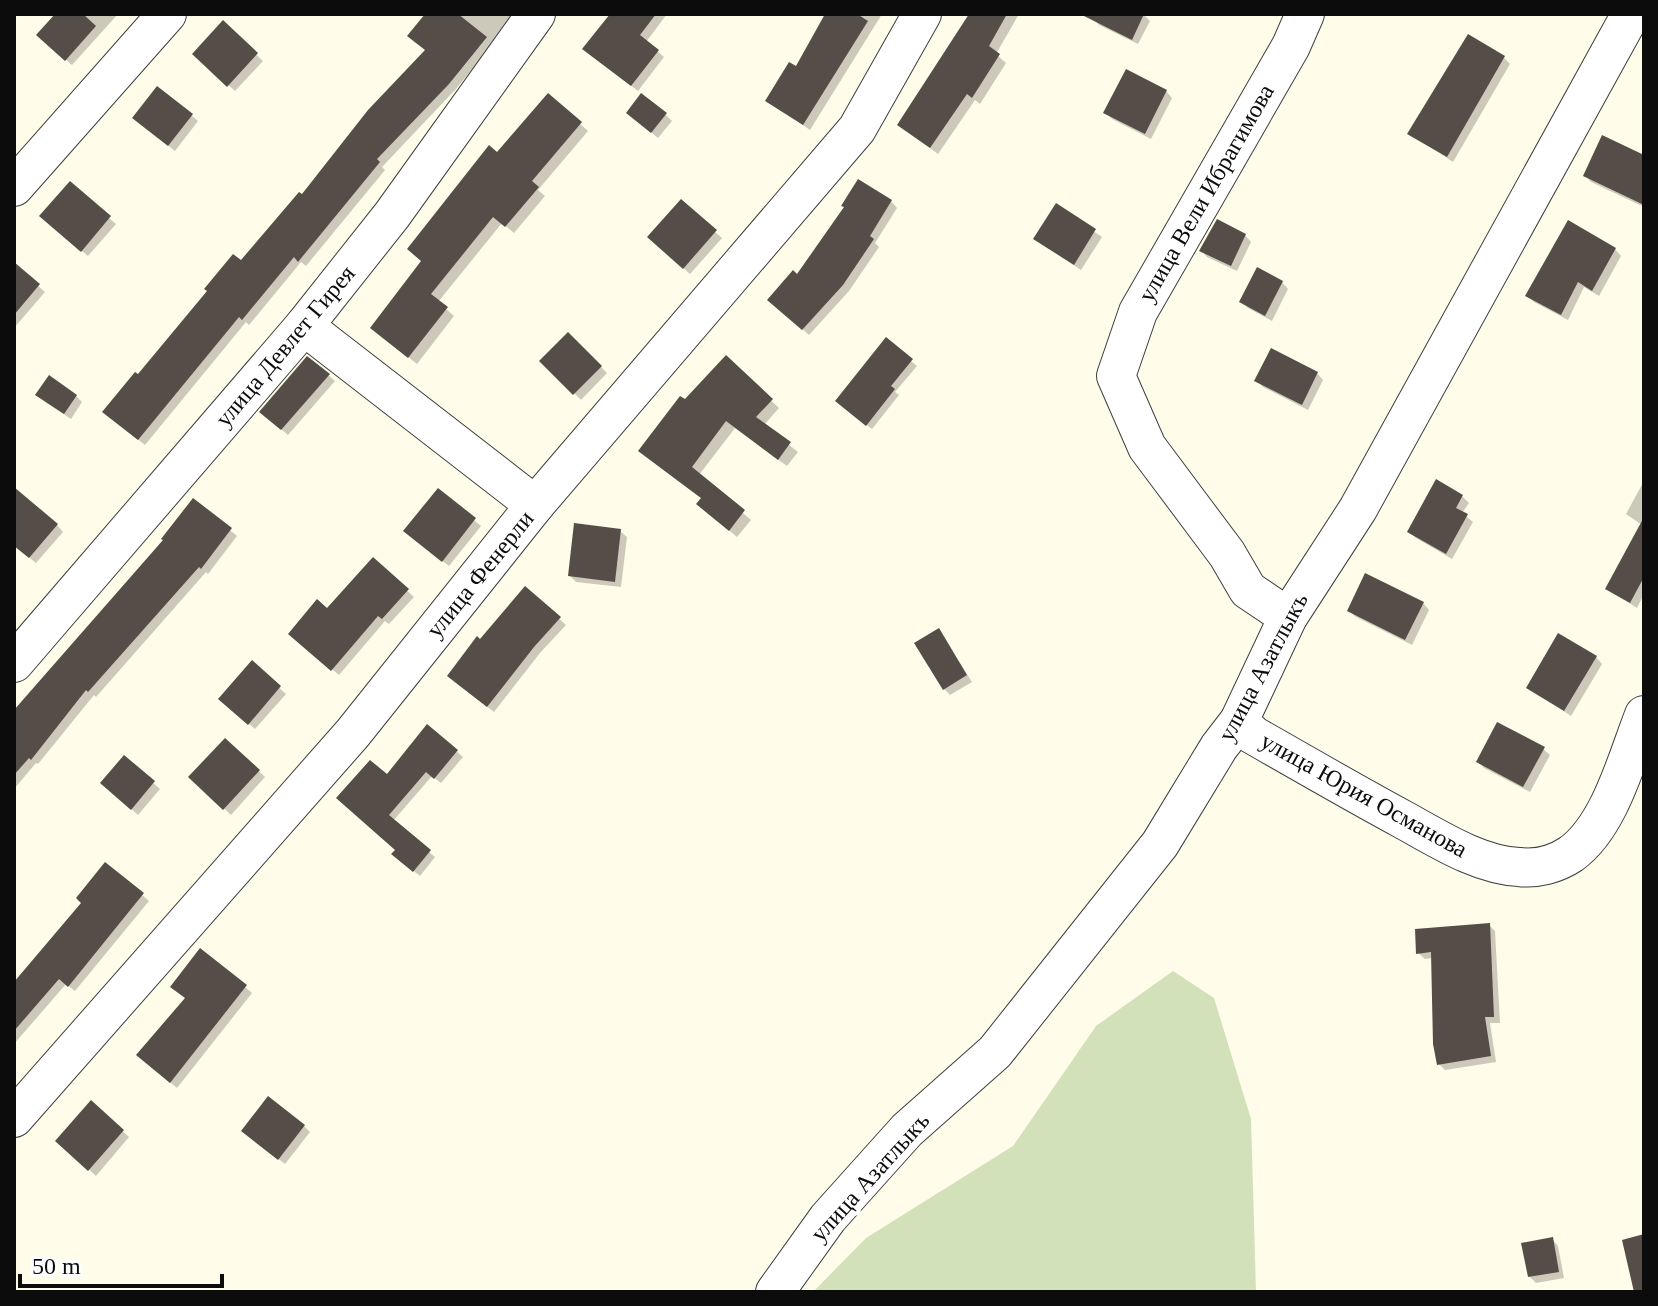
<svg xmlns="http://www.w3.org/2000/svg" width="1658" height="1306" font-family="'Times New Roman',serif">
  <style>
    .cemetery { fill: #d3e1bb }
    .shadow { fill: #0003 }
    .building { fill: #554d47 }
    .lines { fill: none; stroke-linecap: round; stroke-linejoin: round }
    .minor-casing { stroke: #3f3f3f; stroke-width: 40 }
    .minor { stroke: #fff; stroke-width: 38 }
    .labels { text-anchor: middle; stroke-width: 8; stroke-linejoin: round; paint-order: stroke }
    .street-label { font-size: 24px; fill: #0c0c0c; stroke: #fff }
  </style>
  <rect width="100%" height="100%" fill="#fffcea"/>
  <polygon class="cemetery" points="1173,971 1214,998 1251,1119 1256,1292 813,1292 866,1238 1013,1146 1096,1026"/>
  <g class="shadow">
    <polygon points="57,14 118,14 72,65 45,41"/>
    <polygon points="427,14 517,14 455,90 382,167 385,170 306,266 301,262 249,325 246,322 145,445 111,418 138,377 302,197 427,51"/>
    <polygon points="612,14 667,14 646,42 664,57 638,91 591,55"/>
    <polygon points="828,14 882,14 810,130 768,101 796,68"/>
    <polygon points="972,14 1019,14 996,54 1006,63 980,104 975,100 938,154 899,125"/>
    <polygon points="1095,14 1143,14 1150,21 1138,44 1099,25 1092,18"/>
    <polygon points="223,23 263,61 235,91 194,54"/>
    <polygon points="1504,58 1510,64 1453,162 1409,133"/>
    <polygon points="1166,91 1172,98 1151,139 1112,119 1106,113"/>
    <polygon points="549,96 588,131 538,190 545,196 514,233 502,223 438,302 454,316 417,364 380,335 423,261 498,155"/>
    <polygon points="191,115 198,121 175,151 141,124"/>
    <polygon points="666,115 672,121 658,138 635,119"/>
    <polygon points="1644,158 1644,207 1591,182 1585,175"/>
    <polygon points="891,201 897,208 875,243 879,247 849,291 809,335 770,299"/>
    <polygon points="681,202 722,238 690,274 650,237"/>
    <polygon points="1056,206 1102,237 1081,270 1035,239"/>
    <polygon points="109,218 116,224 88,256 48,222"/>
    <polygon points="1245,235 1251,242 1237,271 1207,257 1201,250"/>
    <polygon points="1615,249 1621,256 1599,296 1584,287 1568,320 1534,302 1528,296"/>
    <polygon points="14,265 45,292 14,328"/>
    <polygon points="1282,282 1288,289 1272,321 1248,308 1242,302"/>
    <polygon points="568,334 607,373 581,400 542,361"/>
    <polygon points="726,358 779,408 764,425 798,452 787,466 735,428 699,475 751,520 737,537 706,511 702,499 649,459 686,402"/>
    <polygon points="911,361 917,366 895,392 899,395 872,429 843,406"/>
    <polygon points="1317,373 1323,380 1308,410 1263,387 1256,380"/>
    <polygon points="328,375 335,381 288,435 268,418"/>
    <polygon points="76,396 82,402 71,419 44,401"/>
    <polygon points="1644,481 1644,594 1637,608 1607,589 1642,525 1626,514"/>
    <polygon points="438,490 481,526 449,566 412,537"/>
    <polygon points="1462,496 1469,503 1462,513 1473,522 1452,559 1416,538 1409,532"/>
    <polygon points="193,500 237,536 208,574 206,572 96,697 94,695 38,764 36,763 14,789 14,714 166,540"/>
    <polygon points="14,506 57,525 63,532 36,563 14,545"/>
    <polygon points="620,531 627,537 621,587 576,582 570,576"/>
    <polygon points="373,560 414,597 389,624 385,621 339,675 297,640"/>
    <polygon points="526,589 566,625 540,653 494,712 455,682 481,642"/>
    <polygon points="1423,603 1429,610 1412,645 1356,617 1349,611"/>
    <polygon points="939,631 972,682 950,695 944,689"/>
    <polygon points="1596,657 1602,664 1571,716 1528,687"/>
    <polygon points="252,663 286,694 255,729 227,705"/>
    <polygon points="428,727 463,757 441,783 432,776 393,821 435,857 420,876 400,860 398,850 345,804 387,777"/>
    <polygon points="226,740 265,777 231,815 191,777"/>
    <polygon points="1543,749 1550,755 1530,792 1484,768 1478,761"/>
    <polygon points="125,758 160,789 138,815 109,789"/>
    <polygon points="142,895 149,901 75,991 66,984 14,1044 14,985"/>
    <polygon points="1489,925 1495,931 1500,1023 1490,1023 1496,1062 1445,1070 1439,1064 1433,958 1425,959 1418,953"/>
    <polygon points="245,987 252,993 177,1088 145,1061 187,999"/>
    <polygon points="92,1103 129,1137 96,1176 58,1141"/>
    <polygon points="304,1126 310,1132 285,1164 250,1137"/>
    <polygon points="1552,1239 1558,1246 1564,1278 1536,1283 1529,1276"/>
  </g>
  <g class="building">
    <polygon points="55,14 83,14 96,26 65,61 36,35"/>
    <polygon points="425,14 458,14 487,37 449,84 377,159 380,162 298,262 294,257 242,320 239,317 138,440 102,412 135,372 138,374 207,291 204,289 233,254 241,260 299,192 302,194 368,110 425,50 407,36"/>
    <polygon points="610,14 656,14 640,35 659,50 631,86 582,49"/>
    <polygon points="825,14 857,14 868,21 803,125 765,101 789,62 796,66"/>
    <polygon points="969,14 1007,14 989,46 1000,54 972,98 967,94 930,148 897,125"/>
    <polygon points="1080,14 1144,14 1132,40"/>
    <polygon points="223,20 258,53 227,87 192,54"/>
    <polygon points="1468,34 1505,56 1447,157 1407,134"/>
    <polygon points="1126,69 1167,90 1145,134 1103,113"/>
    <polygon points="157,86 193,114 168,146 132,118"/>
    <polygon points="548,93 582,122 532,181 539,187 505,227 493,217 431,294 448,307 408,358 370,328 421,261 407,249 489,145 497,152"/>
    <polygon points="641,93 667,113 651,133 626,113"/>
    <polygon points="1602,135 1644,155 1644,205 1583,176"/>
    <polygon points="858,179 892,200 870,236 874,239 843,285 802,330 767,300 793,270 797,274 844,207 841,206"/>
    <polygon points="70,181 111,216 81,252 39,216"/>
    <polygon points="681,199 717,230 683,269 647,237"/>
    <polygon points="1056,203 1096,229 1074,265 1033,239"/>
    <polygon points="1217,219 1246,234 1231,266 1199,251"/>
    <polygon points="1568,220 1616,248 1592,291 1578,282 1561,315 1525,296"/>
    <polygon points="14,262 40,284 14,315"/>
    <polygon points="1257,267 1283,281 1265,316 1239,302"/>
    <polygon points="568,332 602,366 573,395 539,361"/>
    <polygon points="886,337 913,359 891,386 895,389 866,426 835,401"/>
    <polygon points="1271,348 1318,372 1302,405 1254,381"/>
    <polygon points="726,355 773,399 756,417 791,442 778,460 726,421 692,467 745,510 729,531 696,504 701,498 638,451 680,396 685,399"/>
    <polygon points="307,356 330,374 281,430 259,412"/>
    <polygon points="49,375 77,395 64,414 35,395"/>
    <polygon points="1436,479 1463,495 1456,508 1468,514 1446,554 1407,532"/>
    <polygon points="14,487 58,524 29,558 14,546"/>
    <polygon points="438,488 476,518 442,562 403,531"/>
    <polygon points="193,498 232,528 201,569 199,567 88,692 86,690 31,760 29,758 14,775 14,710 163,540 161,539"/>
    <polygon points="1644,517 1644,577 1630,603 1605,589"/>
    <polygon points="574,523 621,529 615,582 568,576"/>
    <polygon points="373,557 409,589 382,619 378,616 331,671 288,634 317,599 327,608"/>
    <polygon points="1365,573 1424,602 1405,640 1347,611"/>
    <polygon points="525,586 561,617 534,647 487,707 447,676 477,636 480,639"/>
    <polygon points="939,628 967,675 943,690 914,643"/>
    <polygon points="1558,633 1597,656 1564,711 1526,688"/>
    <polygon points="252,660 281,686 248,725 218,699"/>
    <polygon points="1497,722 1545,747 1523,787 1476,762"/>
    <polygon points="427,724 458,750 434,779 426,772 389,815 431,850 413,872 391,854 395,850 336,798 370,760 387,774"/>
    <polygon points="225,738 260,770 223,810 188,777"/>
    <polygon points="124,755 155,781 131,810 100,783"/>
    <polygon points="105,862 144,893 68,987 59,979 14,1031 14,982 81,903 76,898"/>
    <polygon points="1490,923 1494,1017 1485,1017 1491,1056 1437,1065 1433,1044 1431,952 1416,954 1415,929"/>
    <polygon points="200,948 247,985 170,1083 136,1055 185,998 170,987"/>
    <polygon points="268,1096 305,1125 278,1160 241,1131"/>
    <polygon points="91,1100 124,1130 88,1171 55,1141"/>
    <polygon points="1644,1234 1644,1292 1634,1292 1622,1240"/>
    <polygon points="1553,1237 1559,1272 1528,1277 1521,1243"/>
  </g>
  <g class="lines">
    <defs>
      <g id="minor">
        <polyline points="14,187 167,14"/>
        <polyline points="304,326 535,505"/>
        <polyline points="1288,617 1248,590 1227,554 1147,447 1116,376 1138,312 1291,46 1305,14"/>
        <polyline points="14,663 304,326 392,215 536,14"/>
        <path d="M1239 721 1253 735C1302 763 1352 792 1402 819 1437 838 1478 865 1519 867 1537 869 1556 864 1571 854 1610 826 1627 758 1644 715"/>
        <polyline points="14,1118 353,733 535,505 857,129 922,14"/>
        <polyline points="775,1292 828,1218 907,1130 995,1052 1160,844 1219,747 1239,721 1288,617 1358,509 1631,14"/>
      </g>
    </defs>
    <use href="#minor" class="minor-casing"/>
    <use href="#minor" class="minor"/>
  </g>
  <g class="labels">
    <g class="street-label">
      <text transform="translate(1206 193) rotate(-60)" y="8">улица Вели Ибрагимова</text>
      <text transform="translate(285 346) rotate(-50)" y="8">улица Девлет Гирея</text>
      <text transform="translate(480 574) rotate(-51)" y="8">улица Фенерли</text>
      <text transform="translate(1263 667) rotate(-62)" y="8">улица Азатлыкъ</text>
      <text transform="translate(1364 795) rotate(29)" y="8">улица Юрия Османова</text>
      <text transform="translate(870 1177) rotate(-48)" y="8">улица Азатлыкъ</text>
    </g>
  </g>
  <rect width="1658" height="1306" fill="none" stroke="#0c0c0c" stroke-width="32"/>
  <path d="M20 1274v12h202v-12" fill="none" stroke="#0c0c0c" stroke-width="4"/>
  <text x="32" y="1274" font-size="24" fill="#0c0c0c" stroke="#ffffff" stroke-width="6" paint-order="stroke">50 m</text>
</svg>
